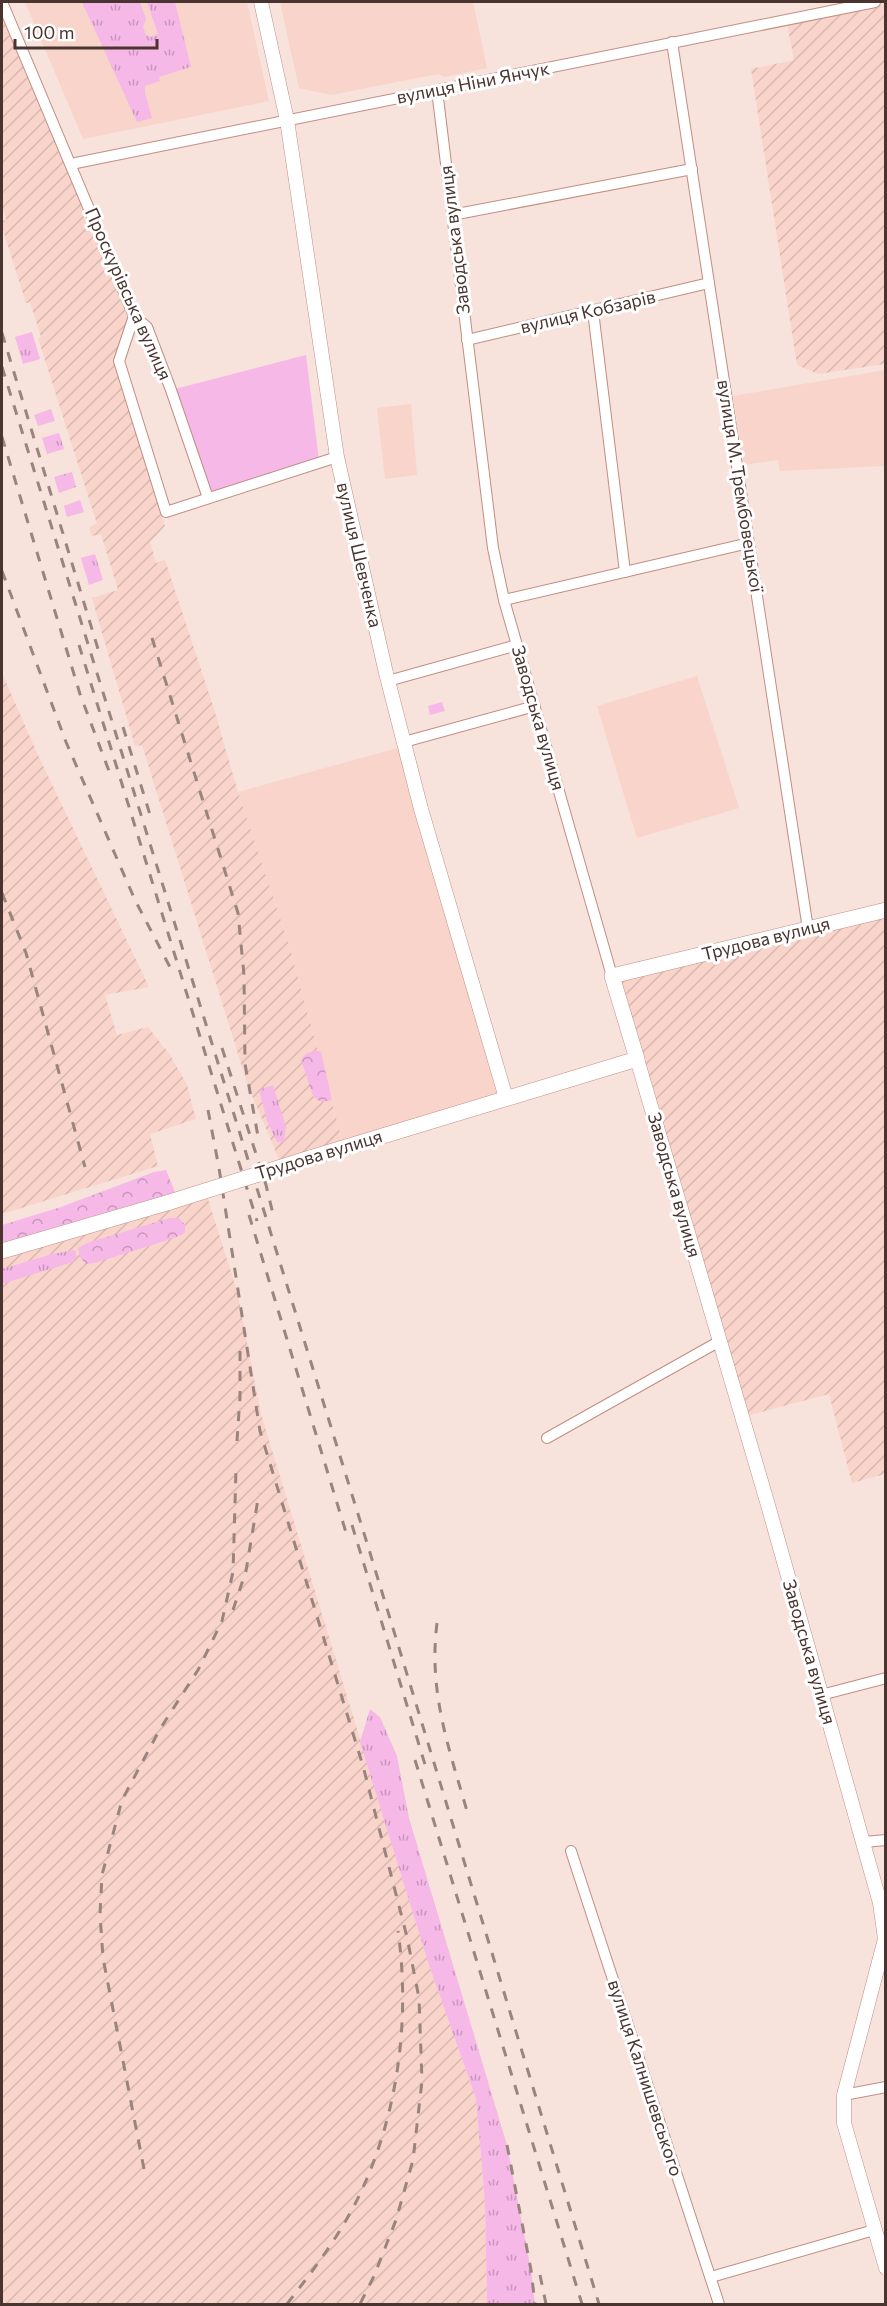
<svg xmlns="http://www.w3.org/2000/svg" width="887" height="2306" font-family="Commissioner,sans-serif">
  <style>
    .built { fill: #f9d4cb }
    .industrial { fill: url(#industrial-furrows) }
    .grass { fill: url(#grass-tufts) }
    .forest { fill: url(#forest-crowns) }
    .park { fill: #f5b8e7 }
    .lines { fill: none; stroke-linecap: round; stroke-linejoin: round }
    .minor-casing { stroke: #c08e82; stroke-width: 12 }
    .tertiary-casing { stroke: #c08e82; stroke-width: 15 }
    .secondary-casing { stroke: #c08e82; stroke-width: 16 }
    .minor { stroke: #fff; stroke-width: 10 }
    .tertiary { stroke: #fff; stroke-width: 14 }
    .secondary { stroke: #fff; stroke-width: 15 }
    .rail { stroke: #99847e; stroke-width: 3; stroke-dasharray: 10 10; stroke-linecap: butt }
    .secondary-bridge-casing { stroke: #c08e82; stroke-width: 16; stroke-linecap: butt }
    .secondary-bridge { stroke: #fff; stroke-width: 15 }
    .labels { text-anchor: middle; stroke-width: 6; stroke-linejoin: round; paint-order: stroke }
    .street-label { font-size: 18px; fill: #49342f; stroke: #fff }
  </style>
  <defs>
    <pattern id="industrial-furrows" width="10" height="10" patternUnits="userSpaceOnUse" patternTransform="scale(1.5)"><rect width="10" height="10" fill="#f9d4cb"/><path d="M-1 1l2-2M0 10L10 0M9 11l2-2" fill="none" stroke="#d7b7af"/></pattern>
    <pattern id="grass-tufts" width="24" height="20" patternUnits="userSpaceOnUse" patternTransform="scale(1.5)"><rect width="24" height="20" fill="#f5b8e7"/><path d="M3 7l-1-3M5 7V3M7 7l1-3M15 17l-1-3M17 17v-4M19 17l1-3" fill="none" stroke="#c896bc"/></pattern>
    <pattern id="forest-crowns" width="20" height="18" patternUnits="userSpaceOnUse" patternTransform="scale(1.5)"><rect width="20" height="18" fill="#f5b8e7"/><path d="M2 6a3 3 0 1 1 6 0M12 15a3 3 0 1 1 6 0" fill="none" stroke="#c896bc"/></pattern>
  </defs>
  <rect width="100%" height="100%" fill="#f8e2dc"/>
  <g class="built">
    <polygon points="25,2 247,2 269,101 83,139"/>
    <polygon points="280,2 473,2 487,68 445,77 438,74 331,95 299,88"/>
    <polygon points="885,370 885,466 780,471 778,460 744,465 733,396"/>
    <polygon points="411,404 417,475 385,479 377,408"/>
    <polygon points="697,676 739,808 637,838 597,706"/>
    <polygon points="401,747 501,1095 343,1143 289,945 238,792"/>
  </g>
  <g class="industrial">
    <polygon points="885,4 885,364 818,374 797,365 751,69 794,60 787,24"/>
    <polygon points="2,14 129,316 114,361 165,526 150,542 156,563 165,560 214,709 238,792 289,945 343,1143 280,1162 248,1086 142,745 135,746 92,598 118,590 101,534 92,536 89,527 97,524 38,338 41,337 30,302 26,303 2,227 2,221 6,220 2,206"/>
    <polygon points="2,673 37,753 149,987 105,995 117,1035 148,1027 170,1055 187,1085 196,1119 150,1134 158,1166 2,1214"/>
    <polygon points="885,910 885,1474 852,1483 829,1394 742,1417 612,976"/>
    <polygon points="206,1193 237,1291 261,1414 429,1965 476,2099 485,2202 487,2304 2,2304 2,1255"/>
  </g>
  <g class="grass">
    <polygon points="82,2 140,2 146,19 143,27 146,35 151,37 158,34 147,2 175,2 191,67 159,77 160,81 145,86 145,93 152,118 137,122"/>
    <polygon points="32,332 40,359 23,364 15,337"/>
    <polygon points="51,409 55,421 38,426 34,415"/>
    <polygon points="59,433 64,449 47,454 42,438"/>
    <polygon points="72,472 76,487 59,493 54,477"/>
    <polygon points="80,500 84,512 67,517 64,506"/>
    <polygon points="95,554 103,580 89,585 81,558"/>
    <polygon points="442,702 445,711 430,715 428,706"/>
    <polygon points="273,1085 286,1127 284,1142 277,1142 267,1121 259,1090"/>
    <polygon points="75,1250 77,1257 73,1262 2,1284 2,1269 52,1254"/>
    <polygon points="370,1709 380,1717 397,1756 409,1818 507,2145 531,2270 535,2304 487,2304 485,2202 476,2099 429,1965 360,1742"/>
  </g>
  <g class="forest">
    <path d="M315 1050 321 1052 332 1100C324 1102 319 1103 313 1096L301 1060 306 1054Z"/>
    <polygon points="166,1170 175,1192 172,1193 2,1243 2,1225 61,1207 154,1172"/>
    <polygon points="169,1218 179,1218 185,1225 185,1233 174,1238 95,1263 86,1264 80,1257 78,1248 87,1243"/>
  </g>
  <polygon class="park" points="306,355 319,461 208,498 171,390"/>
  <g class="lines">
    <defs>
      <g id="minor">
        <polyline points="2,2 134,316 147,327 171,390 208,498"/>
        <polyline points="672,42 808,929"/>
        <polyline points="437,90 493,548 504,600 612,976"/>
        <polyline points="71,164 875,2"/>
        <polyline points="452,215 692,169"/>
        <polyline points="593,311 625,572"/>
        <polyline points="134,316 119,361 166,512 337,457"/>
        <polyline points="467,340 709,283"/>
        <polyline points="504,600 749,543"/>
        <polyline points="388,681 517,645"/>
        <polyline points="404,742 535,706"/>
        <polyline points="547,1438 720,1341"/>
        <polyline points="821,1695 886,1678"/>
        <polyline points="864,1842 886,1840"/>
        <polyline points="571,1851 719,2304"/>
        <polyline points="844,2095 886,2087"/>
        <polyline points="711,2277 874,2230"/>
      </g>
      <g id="tertiary">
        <polyline points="261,2 287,120 337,457 386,673 421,809 506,1098"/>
        <polyline points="637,1059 768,1505 880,1903 885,1939 844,2095 844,2123 886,2268"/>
      </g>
      <g id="secondary">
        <polyline points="310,1158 637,1059 612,976 886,910"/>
        <polyline points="2,1251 170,1202"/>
      </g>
    </defs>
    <use href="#minor" class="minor-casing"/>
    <use href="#tertiary" class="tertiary-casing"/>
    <use href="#secondary" class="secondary-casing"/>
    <use href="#minor" class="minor"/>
    <use href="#tertiary" class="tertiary"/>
    <use href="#secondary" class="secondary"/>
    <g class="rail">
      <polyline points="2,333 98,649"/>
      <polyline points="2,367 367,1543 599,2304"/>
      <polyline points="2,437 80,694 109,771"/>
      <polyline points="2,571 66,742 135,900 173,973"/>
      <polyline points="152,638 238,913 244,975 245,1064 259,1142"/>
      <polyline points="79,645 257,1221"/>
      <polyline points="123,727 151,818"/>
      <polyline points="2,893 26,953 85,1167"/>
      <polyline points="222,1048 266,1185 273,1214"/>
      <polyline points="208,1110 219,1168 260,1431 363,1766 407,1937 419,1998 422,2081 413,2160 396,2220 374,2276 360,2304"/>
      <polyline points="249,1215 348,1539"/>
      <polyline points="237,1441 240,1397 240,1348"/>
      <polyline points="352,1525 427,1771"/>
      <polyline points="233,1610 246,1571 259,1493"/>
      <path d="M437 1623C428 1694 450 1751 469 1818"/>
      <polyline points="415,1760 582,2304"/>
      <polyline points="507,2145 531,2270 535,2304"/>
      <polyline points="144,2169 103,1958 100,1914 102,1875 122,1800 160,1729 198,1670 222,1621 233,1572 236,1469"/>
      <polyline points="540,2275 546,2304"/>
      <path d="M287 2304C311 2273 335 2242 354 2206 397 2123 411 2023 398 1931"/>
    </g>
    <defs>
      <polyline id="secondary-bridge" points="170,1202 310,1158"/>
    </defs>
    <use href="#secondary-bridge" class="secondary-bridge-casing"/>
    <use href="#secondary-bridge" class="secondary-bridge"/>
  </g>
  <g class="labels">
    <g class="street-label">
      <text transform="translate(473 83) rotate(-11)" y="6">вулиця Ніни Янчук</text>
      <text transform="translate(455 240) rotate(-97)" y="6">Заводська вулиця</text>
      <text transform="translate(128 294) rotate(66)" y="6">Проскурівська вулиця</text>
      <text transform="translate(588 312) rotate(-13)" y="6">вулиця Кобзарів</text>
      <text transform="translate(740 486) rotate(81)" y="6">вулиця М. Трембовецької</text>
      <text transform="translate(359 555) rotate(77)" y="6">вулиця Шевченка</text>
      <text transform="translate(538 718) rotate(74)" y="6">Заводська вулиця</text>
      <text transform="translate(766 939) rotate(-14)" y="6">Трудова вулиця</text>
      <text transform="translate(319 1155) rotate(-17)" y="6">Трудова вулиця</text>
      <text transform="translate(674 1185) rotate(74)" y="6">Заводська вулиця</text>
      <text transform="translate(809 1652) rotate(74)" y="6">Заводська вулиця</text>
      <text transform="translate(645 2078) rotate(72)" y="6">вулиця Калнишевського</text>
    </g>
  </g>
  <rect width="887" height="2306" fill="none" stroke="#49342f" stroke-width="6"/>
  <path d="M15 39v9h142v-9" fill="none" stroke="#49342f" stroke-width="3"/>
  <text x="24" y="39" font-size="18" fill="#49342f" stroke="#ffffff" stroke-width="4.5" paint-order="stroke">100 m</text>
</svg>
